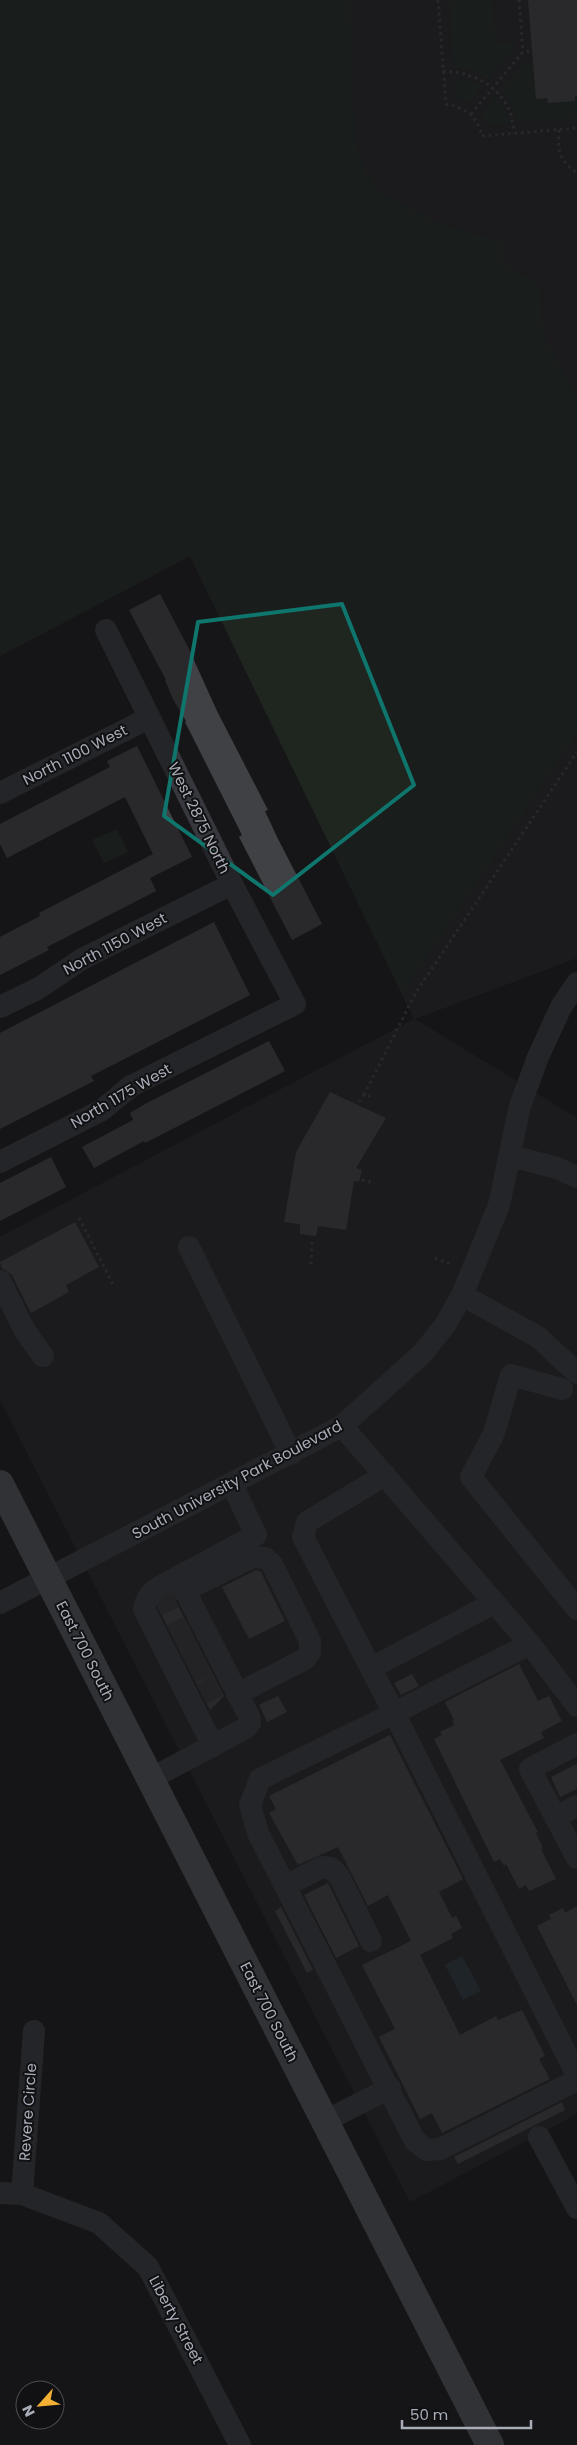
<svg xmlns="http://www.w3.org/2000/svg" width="577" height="2445" font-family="Poppins,sans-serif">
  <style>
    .built { fill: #222225 }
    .green { fill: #1e261f }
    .water { fill: #2c353c }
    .building { fill: #404145 }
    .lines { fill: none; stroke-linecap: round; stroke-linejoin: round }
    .minor-tunnel { stroke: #333438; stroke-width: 22; stroke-dasharray: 22 11; stroke-linecap: butt }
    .path { stroke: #3d3f44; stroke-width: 3; stroke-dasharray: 2.5 4; stroke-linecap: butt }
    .minor { stroke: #37383d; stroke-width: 22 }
    .major { stroke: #53555c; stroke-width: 28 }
    .marked { fill: none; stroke: #0f766e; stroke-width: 4; stroke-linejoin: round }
    .labels { text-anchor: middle; stroke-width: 4; stroke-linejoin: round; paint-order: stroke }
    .street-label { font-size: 15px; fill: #a8adb8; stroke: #111113 }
  </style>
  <rect width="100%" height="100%" fill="#161618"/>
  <polygon class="built" points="0,0 577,0 577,958 415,1019 577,1118 577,2114 410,2202 0,1400 0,1237 414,1019 190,556 0,656"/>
  <g class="green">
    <polygon points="0,0 350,0 355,141 366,173 383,194 440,224 503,242 502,262 539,284 544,336 577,398 577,733 402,994 190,556 0,656"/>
    <polygon points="449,0 492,0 496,43 515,42 515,48 489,79 469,70 454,68"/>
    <polygon points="533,63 536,99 547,98 548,103 575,101 575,96 577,96 577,118 518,122 512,105 501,90 522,65"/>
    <polygon points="455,76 483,85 469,103 457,98"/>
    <polygon points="496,96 506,112 510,123 487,125 481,113"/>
    <polygon points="117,829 128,852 104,863 92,840"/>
  </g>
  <polygon class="water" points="462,1956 481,1991 463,2000 445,1965"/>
  <g class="building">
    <polygon points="528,0 577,0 577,96 575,96 575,101 548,103 547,98 536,99"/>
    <polygon points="160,594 188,647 217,711 268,810 265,811 278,839 322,924 292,940 239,837 242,835 185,722 186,721 173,699 165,680 166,680 129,610"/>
    <polygon points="137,746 192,857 150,878 156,891 47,947 49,950 0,975 0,937 40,916 39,913 153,854 125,797 7,858 0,844 0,824 110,767 107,761"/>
    <polygon points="214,922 250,995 91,1076 94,1081 0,1129 0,1033"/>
    <polygon points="269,1041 285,1071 145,1143 144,1141 94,1168 82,1147 133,1120 130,1113 145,1104"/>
    <polygon points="330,1092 386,1118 356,1168 362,1170 359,1182 354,1181 346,1230 318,1226 316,1236 300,1234 300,1224 284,1222 296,1152"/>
    <polygon points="51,1157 66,1187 0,1221 0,1183"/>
    <polygon points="75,1222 99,1267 66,1285 69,1292 31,1313 12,1275 2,1268 0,1262"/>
    <polygon points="256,1570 261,1572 285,1621 249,1639 222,1587"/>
    <polygon points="171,1596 176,1602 224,1696 210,1710 158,1608 164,1600"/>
    <polygon points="519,1664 538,1701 549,1696 562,1721 541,1732 544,1738 500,1760 538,1832 536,1833 543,1848 541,1849 556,1879 529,1891 526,1885 519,1889 506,1864 504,1866 500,1859 494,1862 434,1739 442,1735 440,1732 454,1725 452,1721 454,1720 445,1702"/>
    <polygon points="412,1674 419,1686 401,1695 394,1683"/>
    <polygon points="278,1696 287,1712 267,1722 259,1705"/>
    <polygon points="390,1735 463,1879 439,1892 452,1918 456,1916 462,1928 451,1934 453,1938 420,1955 460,2035 496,2016 498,2020 522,2010 545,2056 539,2059 550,2079 442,2133 432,2113 420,2119 379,2037 395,2029 362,1965 411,1941 388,1895 368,1906 338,1847 298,1865 269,1813 276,1809 269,1796"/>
    <polygon points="577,1764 577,1789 560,1797 551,1777"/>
    <polygon points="328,1883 359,1946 336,1958 304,1895"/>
    <polygon points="577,1906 577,2005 537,1926 551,1919 549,1915 563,1908 565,1913"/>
    <polygon points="281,1907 313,1970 307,1973 275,1911"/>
    <polygon points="562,2102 565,2110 458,2164 454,2157"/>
  </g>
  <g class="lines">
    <g class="minor-tunnel">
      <polyline points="157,1606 174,1597"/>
      <polyline points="172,1635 188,1627"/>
      <polyline points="181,1654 198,1645"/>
      <polyline points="191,1673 208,1665"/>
      <polyline points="202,1694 218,1685"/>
    </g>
    <g class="path">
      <path d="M438 0 446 104C466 108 477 116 482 136L577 128"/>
      <polyline points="519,0 523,52"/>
      <path d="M443 71C480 72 513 94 514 133"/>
      <polyline points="471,114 523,52 532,51"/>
      <path d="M559 130C558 153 558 158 577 173"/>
      <polyline points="364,1095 415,994 577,752"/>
      <polyline points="359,1102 364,1095 374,1097"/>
      <polyline points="362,1180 375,1183"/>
      <polyline points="79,1218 114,1286"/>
      <polyline points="435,1258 453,1265"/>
      <polyline points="311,1264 312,1242"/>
    </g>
    <g class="minor">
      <polyline points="0,793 149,718"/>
      <polyline points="0,1007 39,988 82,959 232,884"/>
      <polyline points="511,1156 557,1168 577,1177"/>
      <polyline points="0,1162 102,1110 131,1086 295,1004 232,884 106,630"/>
      <polyline points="189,1247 291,1454"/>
      <polyline points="0,1281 25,1331 43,1356"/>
      <polyline points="462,1295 538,1337 577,1373"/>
      <polyline points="562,1389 511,1375 494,1433 471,1477 577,1609"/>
      <polyline points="342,1426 530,1644 577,1706"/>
      <polyline points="385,1475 307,1522 303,1537 394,1713 530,1644"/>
      <path d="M178 1577C162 1586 147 1590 144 1609L213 1746"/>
      <polyline points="183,1591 253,1557 265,1558 272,1564 310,1641 310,1652 305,1659 237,1694"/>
      <polyline points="0,1603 342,1426 422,1354 445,1325 462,1295 499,1205 520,1106 538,1057 561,1007 577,983"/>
      <polyline points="371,1668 494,1603"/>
      <polyline points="577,1744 530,1769 577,1858"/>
      <polyline points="150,1779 246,1728 250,1723 249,1716 178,1577 256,1535 232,1484"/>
      <polyline points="555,1817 577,1806"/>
      <polyline points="285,1886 322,1867 331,1868 339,1876 371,1941"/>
      <polyline points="577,2075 394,1713 260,1779 250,1805 258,1833 415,2141 427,2150 440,2149 577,2080"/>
      <polyline points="325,2121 390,2088"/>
      <polyline points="539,2137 577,2208"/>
      <polyline points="0,2193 22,2194 99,2223 148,2267 240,2445"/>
      <polyline points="22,2194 34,2031"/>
    </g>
    <polyline class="major" points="0,1484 490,2445"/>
  </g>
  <path d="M0 0H577V2445H0ZM342 604 414 785 273 895 164 816 198 622Z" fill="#161618" fill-opacity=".55" fill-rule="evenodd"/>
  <path class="marked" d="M342 604 414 785 273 895 164 816 198 622Z"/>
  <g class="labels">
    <g class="street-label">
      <text transform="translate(75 755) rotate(-27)" y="5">North 1100 West</text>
      <text transform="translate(199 818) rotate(64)" y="5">West 2875 North</text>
      <text transform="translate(115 944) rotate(-28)" y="5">North 1150 West</text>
      <text transform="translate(121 1096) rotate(-30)" y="5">North 1175 West</text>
      <text transform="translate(237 1480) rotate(-28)" y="5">South University Park Boulevard</text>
      <text transform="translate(85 1651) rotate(63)" y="5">East 700 South</text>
      <text transform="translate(269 2012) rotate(63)" y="5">East 700 South</text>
      <text transform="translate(28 2112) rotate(-86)" y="5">Revere Circle</text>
      <text transform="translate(176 2320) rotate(62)" y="5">Liberty Street</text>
    </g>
  </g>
  <g transform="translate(40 2405) rotate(243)"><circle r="24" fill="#111113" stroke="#4d4f55"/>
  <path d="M0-4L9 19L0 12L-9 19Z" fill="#f2b134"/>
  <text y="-8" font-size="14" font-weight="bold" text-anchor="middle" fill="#a8adb8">N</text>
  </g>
  <path d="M402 2420v8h129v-8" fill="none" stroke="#a8adb8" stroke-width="2.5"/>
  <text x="410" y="2420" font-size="15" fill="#a8adb8" stroke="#111113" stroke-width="4" paint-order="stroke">50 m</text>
</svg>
